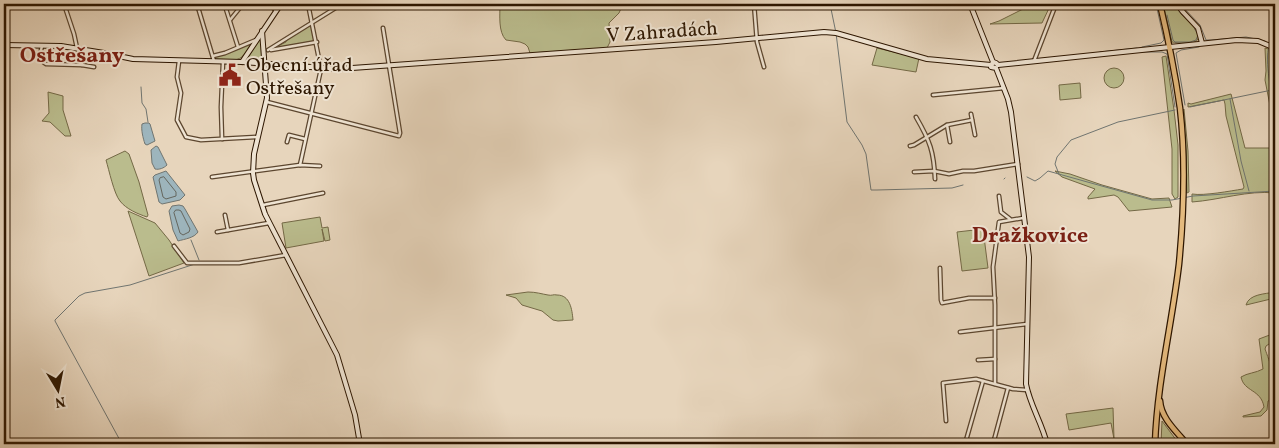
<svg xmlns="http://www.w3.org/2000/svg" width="1279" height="448" font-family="Vollkorn,serif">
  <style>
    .green { fill: #babc8d; stroke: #746946 }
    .water { fill: #9db5bd; stroke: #707571 }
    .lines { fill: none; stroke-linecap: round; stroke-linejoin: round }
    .shore { stroke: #65665e; stroke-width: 1 }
    .stream { stroke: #707571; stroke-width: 1 }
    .street-casing { stroke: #5c462f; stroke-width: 5 }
    .secondary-casing { stroke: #2d1600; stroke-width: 6 }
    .primary-casing { stroke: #2d1600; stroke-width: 7 }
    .street { stroke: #efe4d3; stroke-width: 2.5 }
    .secondary { stroke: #efe4d3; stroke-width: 4 }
    .primary { stroke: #e4ba7e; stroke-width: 4.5 }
    .labels { text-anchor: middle; stroke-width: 4; stroke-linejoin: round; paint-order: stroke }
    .street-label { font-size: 20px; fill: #2d1600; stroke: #efe4d3 }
    .poi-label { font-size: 20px; fill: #2d1600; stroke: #efe4d3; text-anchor: start }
    .quarter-label { font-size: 22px; font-weight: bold; fill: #7a1f14; stroke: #efe4d3 }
  </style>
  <rect width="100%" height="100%" fill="#e7d5bc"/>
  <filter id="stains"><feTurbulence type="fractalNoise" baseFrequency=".004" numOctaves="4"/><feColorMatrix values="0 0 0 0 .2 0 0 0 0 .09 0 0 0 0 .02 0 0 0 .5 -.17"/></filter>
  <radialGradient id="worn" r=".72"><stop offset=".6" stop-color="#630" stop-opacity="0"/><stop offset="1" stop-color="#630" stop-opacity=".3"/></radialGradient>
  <g class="green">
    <path d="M500 4H623L619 13 609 23 610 42 607 48 530 53 528 47 525 44 520 42 506 40C498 32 500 15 500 4Z"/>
    <polygon points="1033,4 1051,4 1042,23 990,24 999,21"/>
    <path d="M1163 4H1175L1182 14 1196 28 1195 29V30H1197C1198 32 1199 37 1198 39 1196 45 1177 43 1172 42Z"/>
    <polygon points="309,26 311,26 314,41 274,48 286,42 286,40"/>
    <polygon points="259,40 261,41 263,60 246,59"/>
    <path d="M251 43C242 63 236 61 215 59V56Z"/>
    <polygon points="877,48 919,58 916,72 872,65"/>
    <polygon points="1265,48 1275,51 1275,139 1274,126 1265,80 1266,71"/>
    <polygon points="1166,56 1174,110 1178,145 1178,197 1175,199 1172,194 1172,149 1162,57"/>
    <circle cx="1114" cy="78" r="10"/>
    <polygon points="1080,83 1081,98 1060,100 1059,85"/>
    <polygon points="48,92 63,96 63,110 71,136 65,136 50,122 42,121 49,113"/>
    <path d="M1231 94 1245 148H1270L1274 145 1275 142V193C1248 190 1220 200 1192 202V194C1204 196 1230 191 1243 189L1244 187 1226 116 1225 104 1224 100 1188 107V103L1191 104Z"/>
    <polygon points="1184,109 1188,151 1189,192 1187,193 1186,151 1183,110"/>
    <path d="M125 151 129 154 139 182 148 215 147 217C138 214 126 209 120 201 114 194 109 170 106 160Z"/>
    <polygon points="1055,171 1070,174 1102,185 1152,199 1169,198 1172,207 1129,211 1118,197 1114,195 1088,199 1088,197 1095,189 1062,177"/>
    <polygon points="128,211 155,223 169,240 184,263 149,276"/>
    <polygon points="320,217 322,228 328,227 330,240 325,241 322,229 324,241 286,248 282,223"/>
    <polygon points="983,229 988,268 962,271 957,232"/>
    <path d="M528 292C536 292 542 294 548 295 552 296 553 294 557 295 570 295 572 309 573 320L558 321 553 320 542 311 522 305 516 298 506 295Z"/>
    <path d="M1275 292V298L1246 305C1249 294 1265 294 1275 292Z"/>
    <path d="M1275 333V340L1266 346 1265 349C1269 360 1279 386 1274 396 1273 398 1271 400 1268 401L1267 410 1261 416 1243 417V416L1260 412 1264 407C1261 389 1244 392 1241 377 1247 373 1256 373 1263 369L1259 339Z"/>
    <polygon points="1113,408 1114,439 1111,423 1069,430 1066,414"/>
    <polygon points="1162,421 1177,441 1161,444"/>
  </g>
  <g class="water">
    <path d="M145 123H149L150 124 155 141 147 145 145 144C143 138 141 130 142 124Z"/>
    <path d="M156 146 158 147 167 165C164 168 159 170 155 169L152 163 151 150Z"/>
    <polygon points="166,171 185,195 180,200 162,204 159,202 153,177 155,175"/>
    <path d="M179 205 183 206 185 209 198 232C194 238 185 239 178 241L173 230 169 211 172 206Z"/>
  </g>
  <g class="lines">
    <g class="shore">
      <polygon points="164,177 176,192 176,196 166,199 163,197 159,180 160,178"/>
      <polygon points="176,210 179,210 181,211 190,229 189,232 183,235 180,233 174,213"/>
    </g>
    <g class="stream">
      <polyline points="830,4 836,33 847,122 862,145 866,154 871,190 877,190 952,188 963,185"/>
      <polyline points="1174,4 1181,14 1190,22"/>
      <polyline points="1180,4 1200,25 1206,40 1211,40 1246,37 1265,41"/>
      <polyline points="1167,15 1173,40 1175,42 1190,42 1196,40 1198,35 1194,27"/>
      <polyline points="1142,47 1161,43 1164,40 1156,4"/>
      <path d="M1269 47C1264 59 1272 97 1275 111"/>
      <polyline points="1100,52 1137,48"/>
      <polyline points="1140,52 1162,52 1167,54 1175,107"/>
      <polyline points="141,87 142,103 146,109 148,122"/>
      <polyline points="1230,99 1241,161 1249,191"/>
      <polyline points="1185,105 1176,53 1181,50 1199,47"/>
      <polyline points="1190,107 1272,90"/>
      <polyline points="1059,174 1055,164 1057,157 1071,140 1118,122 1175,110"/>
      <polyline points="1027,177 1035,181 1040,178 1048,171 1152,200 1172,200 1193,196 1275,191"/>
      <polyline points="1004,179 1005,178"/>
      <polyline points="191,240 199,260"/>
      <polyline points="122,444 55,321 55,320 79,296 85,293 130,285 195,264"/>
    </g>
    <defs>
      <g id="street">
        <polyline points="64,4 74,34 77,48"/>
        <polyline points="197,4 214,61"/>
        <polyline points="270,4 276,11"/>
        <polyline points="754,4 757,42 764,67"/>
        <polyline points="226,9 238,47"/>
        <polyline points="230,20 243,4"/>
        <path d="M42 46C40 54 38 60 46 64L82 65"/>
        <polyline points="79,50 82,65 94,67"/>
        <polyline points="268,50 342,4"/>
        <polyline points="271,50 317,42"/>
        <polyline points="213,56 225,53 256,40"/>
        <polyline points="179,61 177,77 181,93 177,120 186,137 201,140 257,137"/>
        <polyline points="1034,61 1056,4"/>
        <polyline points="933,95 1004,88"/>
        <polyline points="267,102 399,136 400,133 383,28"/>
        <polyline points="971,114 975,135"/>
        <path d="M916 117C930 141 934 152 935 179"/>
        <polyline points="947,125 950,142"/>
        <polyline points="222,139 221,107 223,62"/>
        <polyline points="287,142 289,135 305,139"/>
        <polyline points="910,146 914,145 947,125 972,120"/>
        <polyline points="300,165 321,69 308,4"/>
        <polyline points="914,172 934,171 949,174 963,171 974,171 1018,164"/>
        <polyline points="212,177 300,165 320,166"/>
        <polyline points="999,196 1001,212 1010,219"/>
        <polyline points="263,205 323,193"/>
        <polyline points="225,215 228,230"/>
        <polyline points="217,232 269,223"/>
        <polyline points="174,246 187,263 239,263 286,255"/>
        <polyline points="940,268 941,300 942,303 969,298 995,298"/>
        <polyline points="960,332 1027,324"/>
        <polyline points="978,360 995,359"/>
        <polyline points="995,384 995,305 993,267 999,222 1023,218"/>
        <polyline points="946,421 943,383 976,379 1013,389 1027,390"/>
        <polyline points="965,444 983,381"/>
        <polyline points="993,444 1008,388"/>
      </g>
      <g id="secondary">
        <path d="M970 4 993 62 992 64 991 67 996 68 1008 99 1011 112 1029 257 1026 384C1030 405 1042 423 1047 444"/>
        <polyline points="1177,4 1183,12 1198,28 1202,43"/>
        <polyline points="262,31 267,98 254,154 253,173 254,180 265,214 337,355 355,415 360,444"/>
        <polyline points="4,45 61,46 104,53 133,59 242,62 338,69 716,42 824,32 836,33 927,59 991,65"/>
        <polyline points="242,62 281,4"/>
        <polyline points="993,62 996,63 998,65 1237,40 1258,41 1275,48"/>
      </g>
      <g id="primary">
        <path d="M1160 401C1161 418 1176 431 1187 444"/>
        <path d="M1155 444C1157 383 1172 324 1179 264 1184 212 1186 160 1180 108 1175 73 1168 38 1160 4"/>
      </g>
    </defs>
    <use href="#street" class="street-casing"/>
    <use href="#secondary" class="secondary-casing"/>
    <use href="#primary" class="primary-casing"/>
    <use href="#street" class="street"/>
    <use href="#secondary" class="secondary"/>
    <use href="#primary" class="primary"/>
  </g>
  <defs>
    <symbol id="civic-bare" viewBox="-9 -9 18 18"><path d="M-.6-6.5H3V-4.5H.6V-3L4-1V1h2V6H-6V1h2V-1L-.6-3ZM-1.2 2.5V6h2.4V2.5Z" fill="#8f2418" stroke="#efe4d3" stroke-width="2.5" paint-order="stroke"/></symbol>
  </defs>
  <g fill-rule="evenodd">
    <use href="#civic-bare" x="214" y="59" width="32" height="32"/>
  </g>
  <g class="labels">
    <g class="street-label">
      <text transform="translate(662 31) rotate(-4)" y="7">V Zahradách</text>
    </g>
    <g class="poi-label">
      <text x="246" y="71">Obecní úřad<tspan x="246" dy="23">Ostřešany</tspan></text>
    </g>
    <g class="quarter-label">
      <text x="72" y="62">Ostřešany</text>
      <text x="1030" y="242">Dražkovice</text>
    </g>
  </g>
  <rect width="1279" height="448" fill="none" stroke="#e7d5bc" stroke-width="20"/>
  <rect x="5" y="5" width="1269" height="438" fill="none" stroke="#2d1600" stroke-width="2.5"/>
  <rect x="10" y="10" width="1259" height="428" fill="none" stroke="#2d1600"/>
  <g transform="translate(58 390) rotate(170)" stroke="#efe4d3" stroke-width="4" paint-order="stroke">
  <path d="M0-4L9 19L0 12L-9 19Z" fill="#2d1600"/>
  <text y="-8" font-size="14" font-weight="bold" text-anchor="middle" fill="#2d1600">N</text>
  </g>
  <rect width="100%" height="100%" filter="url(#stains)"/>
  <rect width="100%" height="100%" fill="url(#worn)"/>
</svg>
